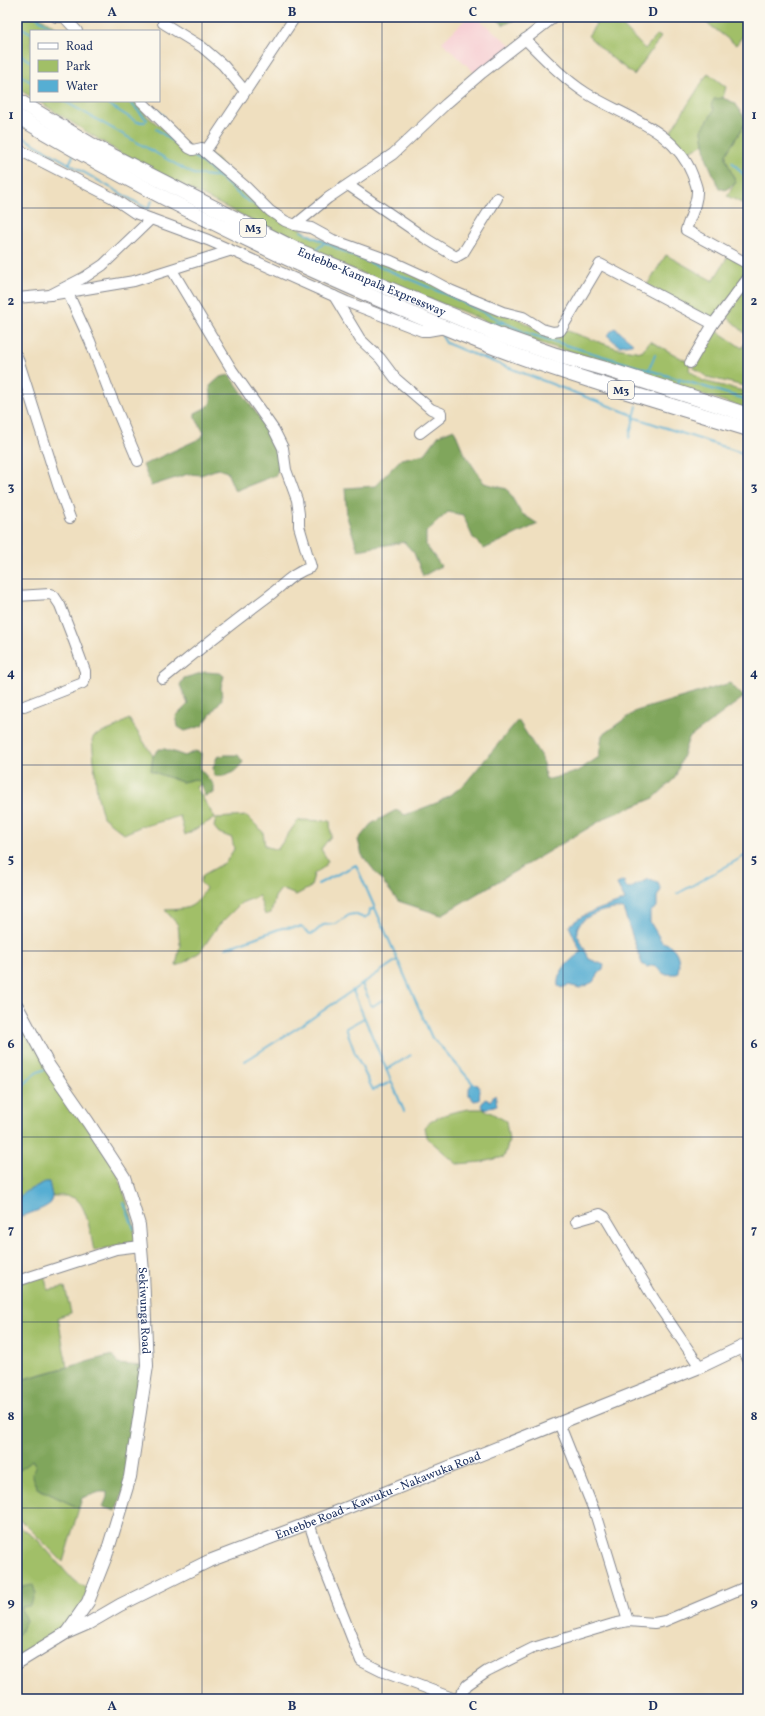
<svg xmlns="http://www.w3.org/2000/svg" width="765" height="1716" font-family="Vollkorn,serif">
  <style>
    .built { fill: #f7cfd4 }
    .green { fill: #a1bf67; stroke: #5e7762 }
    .forest { fill: #80a65c; stroke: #4e6a5d }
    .water { fill: #56aed3; stroke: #386e98 }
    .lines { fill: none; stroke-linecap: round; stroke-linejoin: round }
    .stream { stroke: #56aed3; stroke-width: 2 }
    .minor-casing { stroke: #85878e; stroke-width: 12 }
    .major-casing { stroke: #85878e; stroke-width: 14 }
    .highway-casing { stroke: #85878e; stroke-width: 16 }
    .minor { stroke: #fff; stroke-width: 10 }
    .major { stroke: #fff; stroke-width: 12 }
    .highway { stroke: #fff; stroke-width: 14 }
    .grid { fill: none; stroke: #1b2f5e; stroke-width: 1; stroke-opacity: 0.55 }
    .labels { text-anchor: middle; stroke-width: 3; stroke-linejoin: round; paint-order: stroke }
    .shield { fill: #fbf7ec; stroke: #5e6b89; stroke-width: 1 }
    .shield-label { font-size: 11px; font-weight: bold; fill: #1b2f5e }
    .street-label { font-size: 12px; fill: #1b2f5e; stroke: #fbf7ec }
    .neatline { fill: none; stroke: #1b2f5e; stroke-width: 1.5 }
    .grid-label { font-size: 13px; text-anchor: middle; font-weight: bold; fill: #1b2f5e }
  </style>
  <rect width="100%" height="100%" fill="#fbf7ec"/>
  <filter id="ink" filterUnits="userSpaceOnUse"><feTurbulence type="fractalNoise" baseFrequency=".025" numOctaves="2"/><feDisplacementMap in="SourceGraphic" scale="8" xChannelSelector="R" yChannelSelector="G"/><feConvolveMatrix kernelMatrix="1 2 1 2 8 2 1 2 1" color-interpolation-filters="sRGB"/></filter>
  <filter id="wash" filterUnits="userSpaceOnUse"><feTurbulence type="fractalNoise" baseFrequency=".012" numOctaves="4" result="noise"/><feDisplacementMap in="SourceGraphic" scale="16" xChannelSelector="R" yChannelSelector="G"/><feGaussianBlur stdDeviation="0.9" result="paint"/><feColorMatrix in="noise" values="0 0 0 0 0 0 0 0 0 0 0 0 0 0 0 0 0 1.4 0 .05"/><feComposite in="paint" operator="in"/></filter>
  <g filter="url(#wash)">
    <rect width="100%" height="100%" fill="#efdfbf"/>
    <polygon class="built" points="468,17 476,17 512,46 478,76 442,42"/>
    <g class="green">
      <polygon points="17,17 40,17 61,31 31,31 31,97 17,88"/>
      <polygon points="590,17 614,17 645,49 657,35 661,37 634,75 612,58 588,36 596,24"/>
      <polygon points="699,17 748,17 748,29 736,45"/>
      <polygon points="708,73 726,87 723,98 714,99 714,110 702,130 704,144 685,153 667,137"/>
      <polygon points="38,101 135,101 147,116 198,157 206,150 265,205 289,219 309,235 404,268 511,315 543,333 565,330 616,348 642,352 650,341 690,363 689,370 703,381 748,392 748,409 528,339 459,310 368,276 329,259 128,158"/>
      <polygon points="747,121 748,123 748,206 727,196 735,183 726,159 726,154"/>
      <polygon points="666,255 713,281 728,256 748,266 748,273 713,320 647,285"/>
      <polygon points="748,281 748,336 724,314"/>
      <polygon points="714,329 742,348 748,338 748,387 707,377 694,368 694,362"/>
      <polygon points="129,719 153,756 151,771 182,782 195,779 200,782 201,784 196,787 215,818 185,835 180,816 145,826 144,825 124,834 103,817 97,794 92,740 94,736 112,729"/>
      <path d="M247 816 263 832 265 846 277 850 298 820 330 821 331 836 321 849 328 861 324 867 314 874 311 887 296 895 281 889 275 897 271 913 265 915 259 896 241 903 218 926 200 952 182 964 176 966 180 945 178 925 165 910C189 909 194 909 206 888L200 882 203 875 226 862 234 849 232 838 219 833 214 827 216 818Z"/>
      <path d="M17 1013 118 1174 139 1241 94 1251C91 1238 87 1203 74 1198 67 1195 59 1196 52 1196L49 1182C41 1182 24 1193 17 1199V1182L20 1180 17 1175Z"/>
      <path d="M469 1109H484L506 1121 509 1141 504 1157 482 1162 457 1164 426 1137 424 1127C437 1115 452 1112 469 1109Z"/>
      <polygon points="44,1275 48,1290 65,1287 71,1313 58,1317 67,1367 17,1381 17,1284"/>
      <polygon points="32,1460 36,1466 32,1477 37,1488 79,1508 63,1562 25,1524 17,1519 17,1470 20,1470"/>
      <polygon points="17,1525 38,1540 72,1579 88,1589 84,1601 65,1629 17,1659 17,1635 20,1633 21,1587 17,1588"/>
    </g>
    <g class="forest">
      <polygon points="494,17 532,17 527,21 516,19 504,25"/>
      <polygon points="723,98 735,103 747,121 726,154 726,159 736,183 725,190 719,188 707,160 702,130 714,110 711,105 714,99"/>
      <path d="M230 375 277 443 282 460 276 475 235 491 227 472 218 469 201 475 188 474 151 486 143 465 201 438 204 433 195 417V413C213 404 212 406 210 386L220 377Z"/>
      <polygon points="454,429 463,451 484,483 507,489 521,513 538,524 484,549 473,538 463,515 448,512 426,532 426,545 441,566 423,576 414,553 404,542 358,550 347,517 345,488 375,486 401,459 425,454 439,435"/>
      <polygon points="205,672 219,673 224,676 221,687 222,699 202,726 185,731 178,727 176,716 188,704 180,685 184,678"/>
      <polygon points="730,683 744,697 689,738 675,778 654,798 607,817 441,915 398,901 362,855 358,840 371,824 396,810 405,815 439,802 463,786 518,720 542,758 546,780 576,772 599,757 602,735 636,711"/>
      <polygon points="159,749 165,749 185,756 195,751 201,753 200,769 214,785 214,793 205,796 200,783 195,779 182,782 151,771 153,756"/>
      <path d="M225 755H238L243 762C236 772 227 778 214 776L213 768 217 757Z"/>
      <polygon points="112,1355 118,1364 143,1366 128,1478 116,1511 103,1507 107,1497 107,1492 100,1492 82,1498 79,1508 37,1488 32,1477 36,1466 32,1460 20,1470 17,1470 17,1381"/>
      <polygon points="33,1585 36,1594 30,1606 20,1607 26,1620 20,1633 17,1635 17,1588"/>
    </g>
    <g class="water">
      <polygon points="615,328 633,343 631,344 619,346 607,335"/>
      <path d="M648 879 658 883 661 890 657 897V907L650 912V922L662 942C677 945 682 961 677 974H664L654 965 647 967 642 964 623 909C610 907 575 916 577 933 577 935 587 953 589 959L604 965 603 970 600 972 593 982 580 988 568 985 562 988 558 986C556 971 571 960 581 952L569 926C585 911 606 908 625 900L617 884 624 881 625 886 629 889Z"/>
      <polygon points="472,1084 478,1085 480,1090 479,1100 474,1101 469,1095 469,1088"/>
      <polygon points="495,1095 497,1105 484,1109 481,1105 485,1099 490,1101"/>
      <path d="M45 1182H49L52 1196 51 1203C41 1211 28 1213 17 1219V1199L25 1192Z"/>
    </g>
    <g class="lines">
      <g class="stream">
        <polyline points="36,17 56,31"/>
        <polyline points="17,25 31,33"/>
        <polyline points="17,53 31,62"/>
        <polyline points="17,73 31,82"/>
        <polyline points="64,101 193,174 220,177"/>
        <polyline points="103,101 137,122 145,122"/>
        <polyline points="129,101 147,120"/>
        <polyline points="157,110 164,116"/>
        <polyline points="156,129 203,163 243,198 261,208"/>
        <polyline points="17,134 148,209 152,201"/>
        <polyline points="732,162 743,174 748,174"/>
        <polyline points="69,164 73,156"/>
        <polyline points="301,231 345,252 452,297 526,333 748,400"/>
        <polyline points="315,251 324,243"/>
        <polyline points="489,324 504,323"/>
        <polyline points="442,336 446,343 465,351 633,415"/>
        <polyline points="649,369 655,355"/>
        <polyline points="677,386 680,378"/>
        <polyline points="633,417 748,455"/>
        <polyline points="629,438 637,406"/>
        <polyline points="318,884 356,865 432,1038 444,1050 475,1086"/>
        <polyline points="677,894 748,854"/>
        <polyline points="226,948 282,928 301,927 310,934 314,933 323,925 336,924 349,915 354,914 364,918 369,915 370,910 375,908"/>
        <polyline points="362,984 368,997 370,1004 373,1006 382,1000"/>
        <polyline points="353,991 404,1111"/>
        <polyline points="364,1018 346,1028 355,1053 373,1090 391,1082"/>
        <polyline points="245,1061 305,1023 397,960"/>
        <polyline points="386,1070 411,1055"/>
        <path d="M17 1087C26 1087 29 1077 36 1073 39 1071 43 1070 46 1069"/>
        <polyline points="124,1203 134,1229"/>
      </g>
    </g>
  </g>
  <g filter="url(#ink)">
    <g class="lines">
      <defs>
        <g id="minor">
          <polyline points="56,17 64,17 77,31"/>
          <polyline points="295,17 205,152 246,187 270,211 285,221 295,225 311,228 333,240 391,261 426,277 450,290 503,312 523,317 542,329 553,332 560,331 562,328 600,264 713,324"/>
          <polyline points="163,23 202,47 223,65 245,91"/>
          <path d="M525 39C545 59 563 78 586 93 624 117 675 129 692 174 694 179 696 184 697 189 698 202 690 217 686 230L748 264"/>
          <polyline points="141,101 189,148 193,150 202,148 205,152"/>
          <polyline points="17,149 113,198 135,213 208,240 347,302 422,331 428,331 445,328"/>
          <polyline points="348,185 425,238 456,257 463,253 497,198"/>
          <polyline points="295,225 328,198 393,154 446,104 482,73 554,17"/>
          <polyline points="67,291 90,341 110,394 138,461"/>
          <polyline points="50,295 134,281 229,251"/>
          <polyline points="334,296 360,339 380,358 395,378 431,409 441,413 441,417 420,433"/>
          <polyline points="17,298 50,295 85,277 103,265 151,219"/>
          <polyline points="17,356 58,485 70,518"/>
          <polyline points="690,363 713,324 748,278"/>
          <polyline points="17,596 50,594 54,596 60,605 74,641 85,671 85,678 83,683 24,706"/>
          <path d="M163 679C197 651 231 624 266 598 284 585 289 575 311 567L299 526V514L297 500 286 470 283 448 274 430 232 370 172 270"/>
          <polyline points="576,1221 600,1214 605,1217 654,1299 700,1367"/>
          <polyline points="17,1281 116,1249 141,1246"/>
          <polyline points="742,1347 748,1359"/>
          <polyline points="559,1423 595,1513 628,1621"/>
          <polyline points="309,1523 322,1562 361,1661 381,1671 455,1699"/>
          <polyline points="458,1699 467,1685 487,1671 533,1648 613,1624 628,1621 654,1623 665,1621 748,1586"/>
        </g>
        <g id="major">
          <path id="s1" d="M17 1006 49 1066 88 1122 124 1177 139 1225 143 1272 147 1366 130 1477 106 1556 88 1602 67 1632"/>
          <path id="s2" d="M17 1663 66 1633 89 1623 120 1605 209 1561 309 1523 700 1367 748 1344"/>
        </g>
        <g id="highway">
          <path id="s3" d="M17 100 95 147 297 250 499 335 556 355 609 370 748 415"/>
          <path d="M17 116C111 173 209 222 308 268 370 296 433 324 496 348 579 379 664 403 748 429"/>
        </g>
      </defs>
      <use href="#minor" class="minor-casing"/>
      <use href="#major" class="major-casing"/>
      <use href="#highway" class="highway-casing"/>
      <use href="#minor" class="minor"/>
      <use href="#major" class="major"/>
      <use href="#highway" class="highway"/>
    </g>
  </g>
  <path class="grid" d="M202 17V1699M382 17V1699M563 17V1699M17 208H748M17 394H748M17 579H748M17 765H748M17 951H748M17 1137H748M17 1322H748M17 1508H748"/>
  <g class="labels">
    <g class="shield">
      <rect x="240" y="219" width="26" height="18" rx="3"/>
      <rect x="608" y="381" width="26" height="18" rx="3"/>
    </g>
    <g class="shield-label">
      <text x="253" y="232">M3</text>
      <text x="621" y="394">M3</text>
    </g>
    <g class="street-label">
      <text dy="4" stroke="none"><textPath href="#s3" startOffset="399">Entebbe-Kampala Expressway</textPath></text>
      <text dy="4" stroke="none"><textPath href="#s1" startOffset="338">Sekiwunga Road</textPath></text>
      <text dy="4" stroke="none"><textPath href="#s2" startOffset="399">Entebbe Road - Kawuku - Nakawuka Road</textPath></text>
    </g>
  </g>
  <rect width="765" height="1716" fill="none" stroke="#fbf7ec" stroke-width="44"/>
  <rect x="30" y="30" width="130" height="72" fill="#fbf7ec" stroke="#a1a7b3"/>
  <rect x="38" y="43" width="20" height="6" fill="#ffffff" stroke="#a1a7b3"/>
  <text x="66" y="50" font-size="12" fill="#1b2f5e">Road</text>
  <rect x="38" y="60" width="20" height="12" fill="#a1bf67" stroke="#a1a7b3"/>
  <text x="66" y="70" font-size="12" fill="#1b2f5e">Park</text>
  <rect x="38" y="80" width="20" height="12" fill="#56aed3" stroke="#a1a7b3"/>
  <text x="66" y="90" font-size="12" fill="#1b2f5e">Water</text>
  <rect x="22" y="22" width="721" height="1672" class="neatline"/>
  <g class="grid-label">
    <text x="112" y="16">A</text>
    <text x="292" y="16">B</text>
    <text x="473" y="16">C</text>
    <text x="653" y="16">D</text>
    <text x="11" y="119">1</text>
    <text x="754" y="119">1</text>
    <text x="11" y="305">2</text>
    <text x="754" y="305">2</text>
    <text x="11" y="491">3</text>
    <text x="754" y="491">3</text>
    <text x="11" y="677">4</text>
    <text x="754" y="677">4</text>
    <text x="11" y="863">5</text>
    <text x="754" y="863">5</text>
    <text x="11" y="1048">6</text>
    <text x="754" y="1048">6</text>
    <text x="11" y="1234">7</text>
    <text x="754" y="1234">7</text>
    <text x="11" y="1420">8</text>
    <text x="754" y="1420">8</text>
    <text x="11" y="1606">9</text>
    <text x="754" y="1606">9</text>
    <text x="112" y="1710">A</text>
    <text x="292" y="1710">B</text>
    <text x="473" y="1710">C</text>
    <text x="653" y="1710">D</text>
  </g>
</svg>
